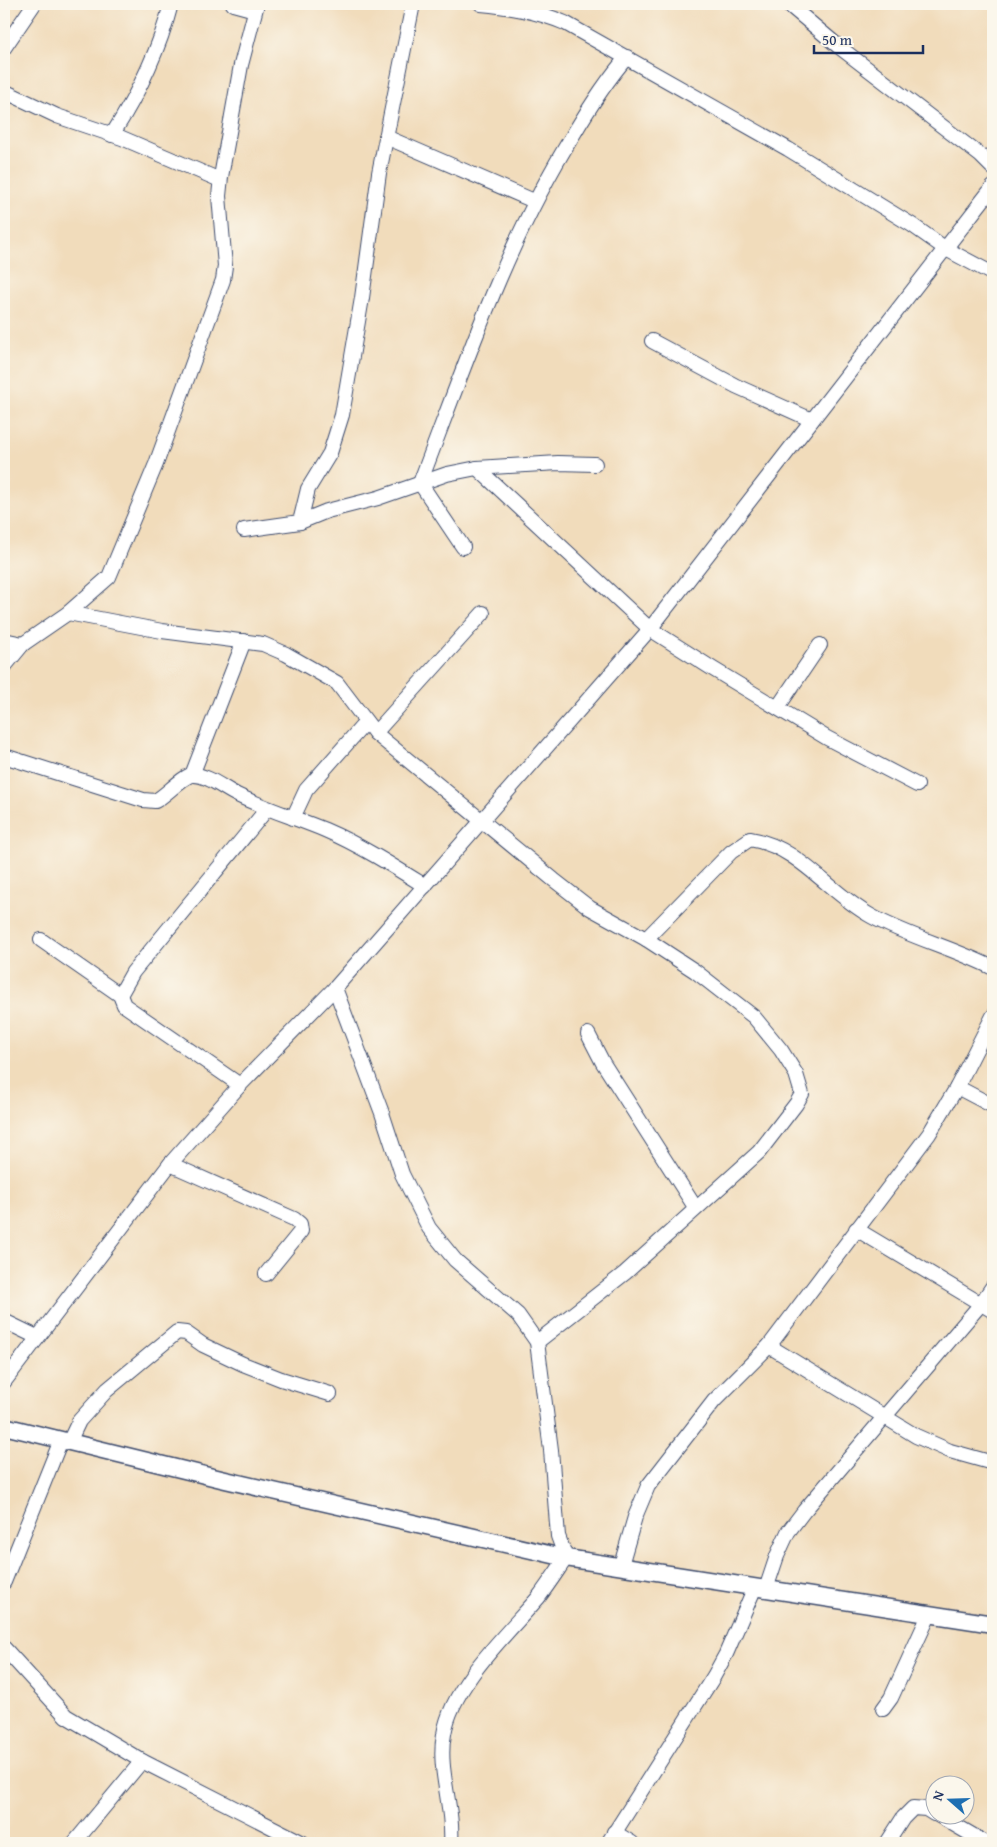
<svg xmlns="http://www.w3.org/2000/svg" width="997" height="1847" font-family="'Gentium Book Plus',serif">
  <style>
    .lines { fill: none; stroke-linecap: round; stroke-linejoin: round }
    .minor-casing { stroke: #3b496c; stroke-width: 16 }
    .tertiary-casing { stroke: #3b496c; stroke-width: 19 }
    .minor { stroke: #fff; stroke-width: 14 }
    .tertiary { stroke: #fff; stroke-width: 16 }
  </style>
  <rect width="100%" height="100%" fill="#fbf7ec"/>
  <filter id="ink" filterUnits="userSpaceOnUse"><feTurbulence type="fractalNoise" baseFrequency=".02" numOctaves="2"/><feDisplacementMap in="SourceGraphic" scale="10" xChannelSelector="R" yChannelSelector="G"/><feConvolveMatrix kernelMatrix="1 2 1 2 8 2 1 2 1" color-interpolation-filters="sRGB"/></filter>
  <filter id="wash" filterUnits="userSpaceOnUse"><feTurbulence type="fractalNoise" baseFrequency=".0096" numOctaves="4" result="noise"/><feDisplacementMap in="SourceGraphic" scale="20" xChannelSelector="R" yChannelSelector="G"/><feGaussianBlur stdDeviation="1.12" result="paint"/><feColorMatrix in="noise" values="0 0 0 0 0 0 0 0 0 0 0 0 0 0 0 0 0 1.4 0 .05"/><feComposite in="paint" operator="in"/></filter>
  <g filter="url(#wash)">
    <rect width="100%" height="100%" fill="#f1dcbb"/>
  </g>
  <g filter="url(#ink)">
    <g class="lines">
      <defs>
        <g id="minor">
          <polyline points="233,4 255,10"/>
          <path d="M481 4C511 7 537 11 565 23L788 149 912 225 946 249 993 274"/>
          <polyline points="788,4 838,46 981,156 993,168"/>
          <polyline points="4,48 34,4"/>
          <polyline points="4,91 57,116 122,138 220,180"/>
          <path d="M112 135C138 94 159 51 171 4"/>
          <polyline points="386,137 534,201"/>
          <polyline points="652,341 736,386 812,420"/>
          <polyline points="477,468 650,629 713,669 827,738 917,785"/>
          <polyline points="300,522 308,489 330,453 342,415 362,298 379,173 413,4"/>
          <polyline points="244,530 300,522 327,511 378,498 447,474 477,468 558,463 595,464"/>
          <path d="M463 547 420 483C465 365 506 243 573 135 589 108 606 81 627 57"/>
          <polyline points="68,613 162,631 263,644 286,654 337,683 375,733 554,880 590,908 646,939 695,971 754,1017 781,1050 796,1074 802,1094 796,1104 759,1152 625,1273 537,1342"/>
          <polyline points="4,640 23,644"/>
          <polyline points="4,667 23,644 68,613 109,577 156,464 223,280 225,266 219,196 221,177 241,65 257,4"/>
          <polyline points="778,707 820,645"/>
          <polyline points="375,733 483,613"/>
          <path d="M4 756 143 800 155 801C165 796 183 776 192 775 207 774 224 789 237 795 266 809 296 818 325 830 360 845 393 866 425 886"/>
          <polyline points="192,775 244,641"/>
          <polyline points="293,818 306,790 366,722"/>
          <path d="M646 939 731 852 750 839C798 846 829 893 871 916 909 937 954 948 993 968"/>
          <polyline points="41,940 120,995 124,1005 240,1085"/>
          <path d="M335 988 382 1113 402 1174 429 1228 455 1260 518 1315 537 1342 551 1450 558 1536 566 1558C557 1571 548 1585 538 1598 506 1635 452 1685 444 1734 437 1770 454 1807 451 1843"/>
          <polyline points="120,995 133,972 267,809"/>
          <polyline points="588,1034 603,1063 695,1207"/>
          <polyline points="957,1087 993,1106"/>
          <polyline points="170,1164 294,1219 300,1224 301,1231 266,1274"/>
          <polyline points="856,1229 993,1311"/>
          <polyline points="4,1321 37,1337"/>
          <polyline points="769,1346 916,1436 950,1451 993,1463"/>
          <polyline points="4,1382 170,1164 240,1085 335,988 650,629 993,187"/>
          <polyline points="69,1442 79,1421 107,1390 177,1332 186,1333 203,1345 243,1364 281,1379 330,1394"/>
          <polyline points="621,1565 635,1517 648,1486 714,1401 769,1346 929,1134 957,1087 993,1016"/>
          <polyline points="4,1582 61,1440"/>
          <polyline points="766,1589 777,1556 788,1532 804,1511 980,1305 993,1286"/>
          <polyline points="4,1648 66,1716 142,1761 303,1843"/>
          <polyline points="883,1709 891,1698 929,1615"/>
          <polyline points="936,1814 986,1843"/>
          <polyline points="614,1832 632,1843"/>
          <polyline points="74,1843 142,1761"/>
          <polyline points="608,1843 714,1676 726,1654 755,1587"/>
          <polyline points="887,1843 903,1818 913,1808 926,1809 934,1814"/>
        </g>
        <polyline id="tertiary" points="4,1426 221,1479 566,1558 993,1624"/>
      </defs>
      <use href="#minor" class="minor-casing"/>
      <use href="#tertiary" class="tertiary-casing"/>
      <use href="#minor" class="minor"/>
      <use href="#tertiary" class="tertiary"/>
    </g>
  </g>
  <rect width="997" height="1847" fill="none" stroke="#fbf7ec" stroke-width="20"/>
  <g transform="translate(950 1800) rotate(290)"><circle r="24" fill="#fbf7ec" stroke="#a1a7b3"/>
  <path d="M0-4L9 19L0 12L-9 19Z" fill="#1f6fb2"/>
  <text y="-8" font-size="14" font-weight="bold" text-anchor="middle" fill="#1b2f5e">N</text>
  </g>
  <path d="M814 45v8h109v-8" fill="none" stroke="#1b2f5e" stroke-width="2.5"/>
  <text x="822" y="45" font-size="15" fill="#1b2f5e" stroke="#fbf7ec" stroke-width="4" paint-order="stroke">50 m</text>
</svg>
